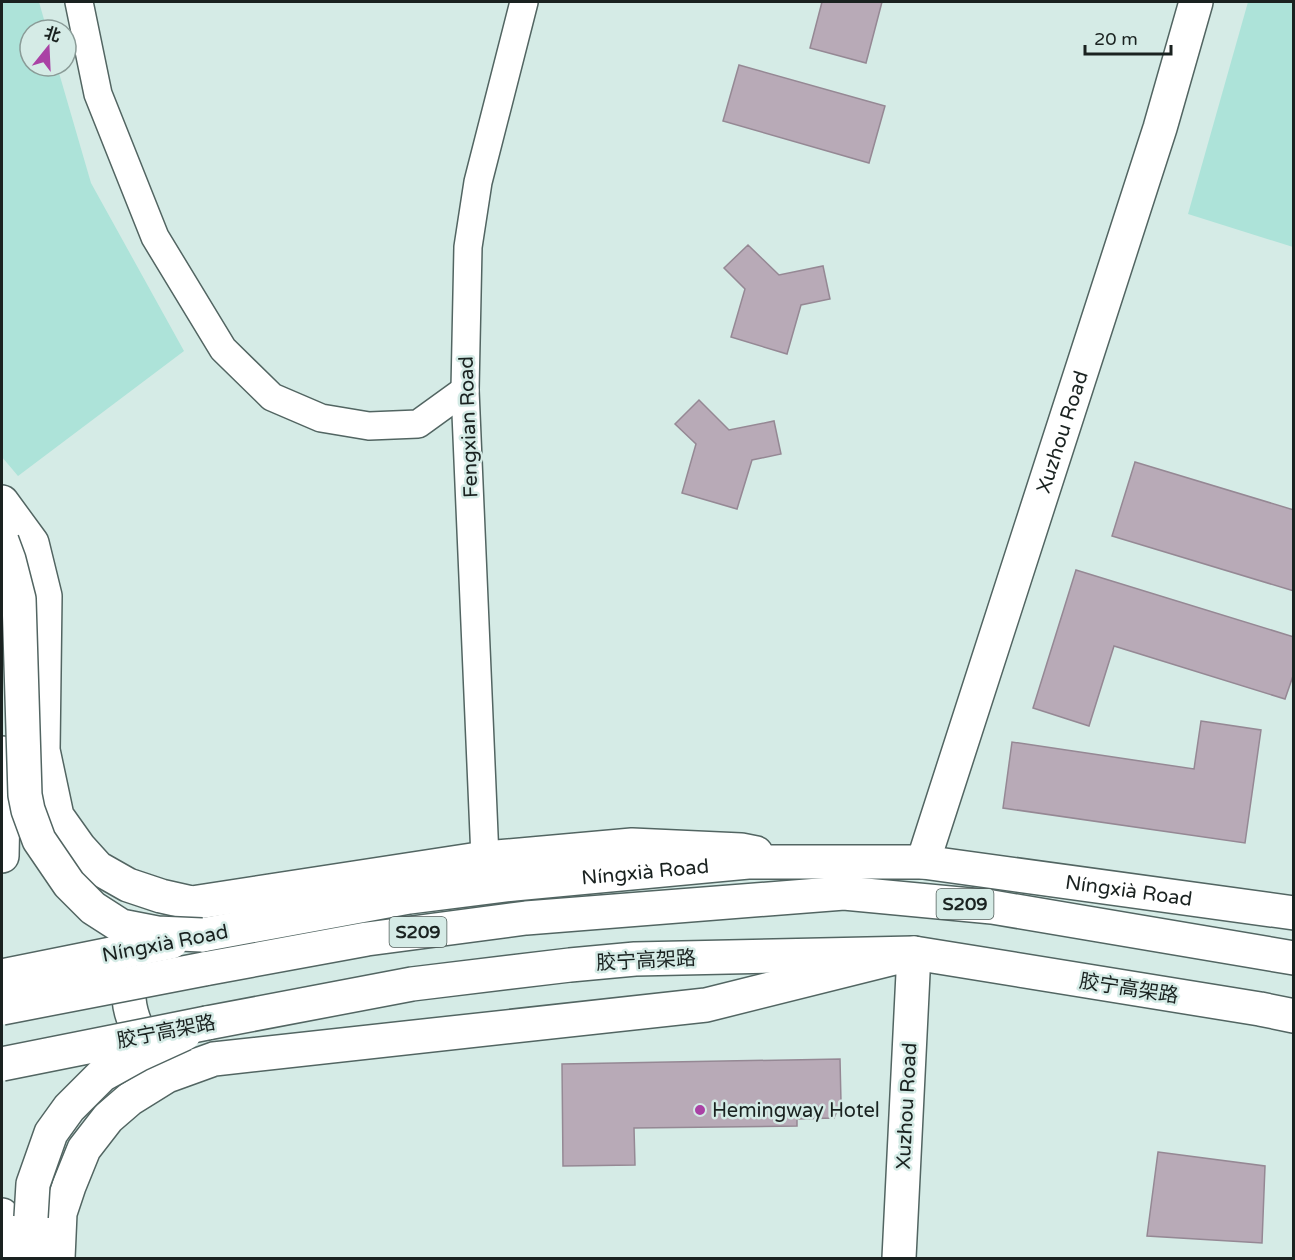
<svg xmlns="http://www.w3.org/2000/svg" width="1295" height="1260" font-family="'Varela Round','Noto Sans SC',sans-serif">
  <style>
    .green { fill: #ade3d9 }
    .building { fill: #b8aab7; stroke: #958894; stroke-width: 1.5 }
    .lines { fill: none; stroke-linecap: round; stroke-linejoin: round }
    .street-casing { stroke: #526562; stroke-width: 30 }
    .secondary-casing { stroke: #526562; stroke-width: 36 }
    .primary-casing { stroke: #526562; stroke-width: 36 }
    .highway-casing { stroke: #526562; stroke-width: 36 }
    .street { stroke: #fff; stroke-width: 27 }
    .secondary { stroke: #fff; stroke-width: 33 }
    .primary { stroke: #fff; stroke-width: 33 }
    .highway { stroke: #fff; stroke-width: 33 }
    .primary-bridge-casing { stroke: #526562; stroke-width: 36; stroke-linecap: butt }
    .highway-bridge-casing { stroke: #526562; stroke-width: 36; stroke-linecap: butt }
    .primary-bridge { stroke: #fff; stroke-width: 33 }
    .highway-bridge { stroke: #fff; stroke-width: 33 }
    .poi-dot { fill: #aa42a5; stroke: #d5ebe6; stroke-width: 2 }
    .labels { text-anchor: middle; stroke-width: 5; stroke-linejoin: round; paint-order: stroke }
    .shield { fill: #d5ebe6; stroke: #525e5b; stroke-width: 1.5 }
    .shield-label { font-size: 18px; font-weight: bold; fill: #1a2220 }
    .street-label { font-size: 20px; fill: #1a2220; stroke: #d5ebe6 }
    .poi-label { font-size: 20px; fill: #1a2220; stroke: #d5ebe6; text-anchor: start }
  </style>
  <rect width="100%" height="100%" fill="#d5ebe6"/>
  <g class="green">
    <polygon points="2,2 39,2 47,30 30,30 30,66 57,66 91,183 184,351 18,476 2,457"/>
    <polygon points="1248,2 1293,2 1293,247 1188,214"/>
  </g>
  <g class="building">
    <polygon points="822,2 882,2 866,63 810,48"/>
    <polygon points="739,65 885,106 869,163 723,121"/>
    <polygon points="748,245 779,275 823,266 830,299 801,305 787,354 731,337 745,289 724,268"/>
    <polygon points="699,400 729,430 774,421 781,454 752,460 737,509 682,493 696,444 675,424"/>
    <polygon points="1135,462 1294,510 1294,591 1112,536"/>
    <polygon points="1076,570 1294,637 1294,673 1285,699 1114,646 1089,726 1033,708"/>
    <polygon points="1201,721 1261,730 1245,843 1003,808 1012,742 1194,769"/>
    <polygon points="840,1059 841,1102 834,1118 797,1119 797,1126 634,1128 635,1165 563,1166 562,1064"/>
    <polygon points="1158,1152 1265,1166 1262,1243 1147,1236"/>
  </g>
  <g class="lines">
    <defs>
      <g id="street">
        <polyline points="79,2 98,94 155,237 223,349 272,397 321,418 369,426 418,424 465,390"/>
        <polyline points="485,858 465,390 468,247 478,182 524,2"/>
      </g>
      <g id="secondary">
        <polyline points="2,502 32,543 45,596 43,750 57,816 79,847 98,868 128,885 161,896 192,903 485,858 632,845 741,850 756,853"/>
        <path id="s1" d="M923 862 1160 128 1196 2"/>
        <path d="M132 955C131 969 128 985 129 999 131 1022 143 1041 156 1059"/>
        <polyline points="58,1258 60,1213 69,1186 84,1149 108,1118 130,1099 167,1076 214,1059 706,1005 914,953 899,1258"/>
      </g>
      <g id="primary">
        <polyline points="2,753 3,809 2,856"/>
        <path id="s2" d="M202 935 409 897 514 884 748 862H923L1294 913"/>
        <polyline points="2,1215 3,1219 4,1258"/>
        <polyline points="31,1258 31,1217"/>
      </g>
      <g id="highway">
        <polyline points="204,969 367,939 526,918 844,893 992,907 1294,958"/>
        <polyline points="207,1023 412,984 570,965 635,959 914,953 1260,1009 1294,1016"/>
      </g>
    </defs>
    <use href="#street" class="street-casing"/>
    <use href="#secondary" class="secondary-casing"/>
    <use href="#primary" class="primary-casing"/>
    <use href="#highway" class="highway-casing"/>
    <use href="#street" class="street"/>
    <use href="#secondary" class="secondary"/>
    <use href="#primary" class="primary"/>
    <use href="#highway" class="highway"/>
    <defs>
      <g id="primary-bridge">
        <polyline points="2,541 9,560 19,599 25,795 28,810 39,840 69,884 93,908 121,926 157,933 202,935"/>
        <polyline points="2,976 171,942"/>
        <polyline points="31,1217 33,1184 51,1133 69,1108 102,1075 138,1055 184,1034"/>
      </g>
      <g id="highway-bridge">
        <polyline points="2,1008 204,969"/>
        <polyline points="2,1064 207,1023"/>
      </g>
    </defs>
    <use href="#primary-bridge" class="primary-bridge-casing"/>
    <use href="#highway-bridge" class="highway-bridge-casing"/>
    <use href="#primary-bridge" class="primary-bridge"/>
    <use href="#highway-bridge" class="highway-bridge"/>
  </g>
  <circle class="poi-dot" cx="700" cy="1110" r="6"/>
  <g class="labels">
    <g class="shield">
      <rect x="936.5" y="889" width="57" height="30" rx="4.5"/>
      <rect x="389.5" y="917" width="57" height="30" rx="4.5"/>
    </g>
    <g class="shield-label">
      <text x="965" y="910">S209</text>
      <text x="418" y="938">S209</text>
    </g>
    <g class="street-label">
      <text transform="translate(468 427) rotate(-92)" y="7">Fengxian Road</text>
      <text dy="7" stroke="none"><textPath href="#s1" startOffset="452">Xuzhou Road</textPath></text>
      <text dy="7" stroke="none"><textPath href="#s2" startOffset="448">Níngxià Road</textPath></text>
      <text dy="7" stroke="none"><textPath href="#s2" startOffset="934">Níngxià Road</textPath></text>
      <text transform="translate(165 943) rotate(-11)" y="7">Níngxià Road</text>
      <text transform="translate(646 960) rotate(-3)" y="7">胶宁高架路</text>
      <text transform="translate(1129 988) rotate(9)" y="7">胶宁高架路</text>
      <text transform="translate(166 1031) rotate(-11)" y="7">胶宁高架路</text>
      <text transform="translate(906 1106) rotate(-87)" y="7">Xuzhou Road</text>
    </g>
    <g class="poi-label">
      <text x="712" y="1117">Hemingway Hotel</text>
    </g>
  </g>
  <rect width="1295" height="1260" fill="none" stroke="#1a2220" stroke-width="6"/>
  <g transform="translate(48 48) rotate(18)"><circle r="28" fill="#d5ebe6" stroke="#8a9b97" stroke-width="1.5"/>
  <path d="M0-4.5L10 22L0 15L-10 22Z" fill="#aa42a5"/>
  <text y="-9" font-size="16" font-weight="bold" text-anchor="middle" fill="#1a2220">北</text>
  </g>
  <path d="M1085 45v9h86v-9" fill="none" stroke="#1a2220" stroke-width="3"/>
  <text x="1094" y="45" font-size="18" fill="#1a2220" stroke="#d5ebe6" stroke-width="4.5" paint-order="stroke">20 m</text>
</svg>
